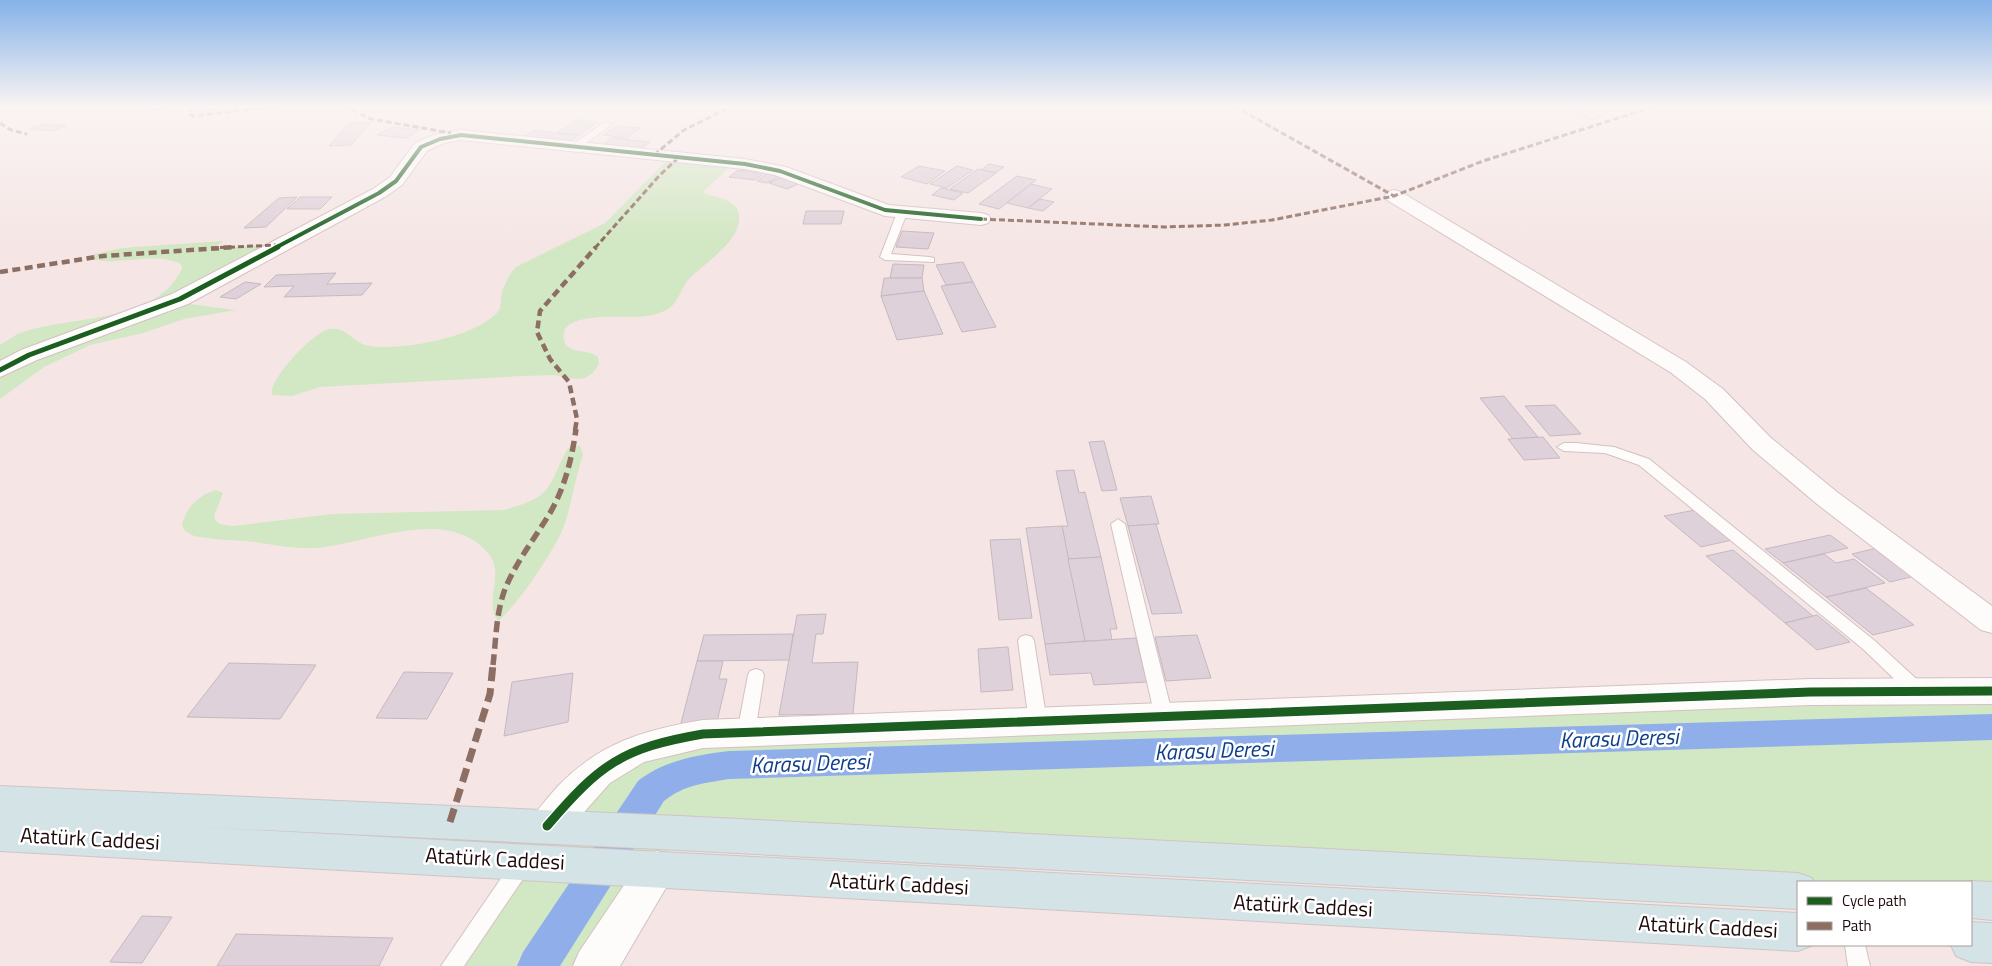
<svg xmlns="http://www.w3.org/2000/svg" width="1992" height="966" font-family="'Titillium Web',sans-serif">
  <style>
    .green { fill: #d2e7c3 }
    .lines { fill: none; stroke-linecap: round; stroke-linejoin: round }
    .canal { fill: #90afea; fill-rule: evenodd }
    .building { fill: #dfd1d9; stroke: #c6b8c0 }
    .lane-casing { stroke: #d4c1c1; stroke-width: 2 }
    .street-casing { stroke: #d4c1c1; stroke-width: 2 }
    .highway-casing { stroke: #cec5c4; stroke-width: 2 }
    .lane { fill: #fefbfb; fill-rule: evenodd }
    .street { fill: #fefbfb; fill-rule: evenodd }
    .highway { fill: #d4e3e5; fill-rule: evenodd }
    .quiet-far3 { stroke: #8d6e63; stroke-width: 3; stroke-dasharray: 6 3; stroke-linecap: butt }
    .quiet-far2 { stroke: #8d6e63; stroke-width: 4.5; stroke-dasharray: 8 4.5; stroke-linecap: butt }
    .quiet-far1 { stroke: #8d6e63; stroke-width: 5.5; stroke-dasharray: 11 5.5; stroke-linecap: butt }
    .quiet { stroke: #8d6e63; stroke-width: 7; stroke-dasharray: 14 7; stroke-linecap: butt }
    .cycleway-far2-casing { stroke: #fff; stroke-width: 5.5 }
    .cycleway-far1-casing { stroke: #fff; stroke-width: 8 }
    .cycleway-casing { stroke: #fff; stroke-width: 12 }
    .cycleway-far2 { stroke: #1b5e20; stroke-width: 4 }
    .cycleway-far1 { stroke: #1b5e20; stroke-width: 5 }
    .cycleway { stroke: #1b5e20; stroke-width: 9 }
    .labels { text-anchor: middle; stroke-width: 5; stroke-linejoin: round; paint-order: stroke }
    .near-street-label { font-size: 21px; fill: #1f090a; stroke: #fff }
    .near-water-label { font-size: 22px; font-style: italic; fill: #0f3f89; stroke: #fff }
  </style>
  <rect width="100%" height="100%" fill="#f5e6e5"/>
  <g class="green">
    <path d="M671 156 734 163 703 192C712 198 733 197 738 211 747 238 705 262 689 279 680 289 678 306 664 311 656 315 647 316 638 317 623 318 549 310 566 345 575 354 588 349 598 357L599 364C586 387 573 377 554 375 544 375 533 376 522 376L320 387 292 396 272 395C268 380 314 331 330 329 347 326 353 344 370 346 403 351 480 337 500 309L502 291 510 274 516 267 605 223Z"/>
    <path d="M223 241 215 248 284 245 174 302 236 310 184 319 143 333 90 345 44 367 0 399V345C7 341 13 336 20 333 69 315 157 325 182 268L181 264C156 250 108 268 92 258L95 254 122 248Z"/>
    <path d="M573 446H580L583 455C575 478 572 503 564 526 555 550 517 606 498 621 483 601 506 574 488 553 446 504 366 545 314 548 293 549 275 545 254 542 234 540 214 540 194 536L185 531 182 525C186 507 199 495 216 490L223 493C218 511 202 524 233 526L332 514 503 510C554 497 546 489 568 448Z"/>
    <polygon points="1992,691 1992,901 1971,900 1971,882 1798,882 1798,891 679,833 594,966 452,966 547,826 631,751"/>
  </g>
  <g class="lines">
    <path class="canal" d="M1992 714V740L729 779C704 783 684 785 664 801L560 966H517L523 952 638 781C665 760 697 755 729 751Z"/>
  </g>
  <g class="building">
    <polygon points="144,106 166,106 165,109 142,112"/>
    <polygon points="211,106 250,106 199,112 201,107"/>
    <polygon points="1578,108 1603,116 1593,120 1568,111"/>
    <polygon points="576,120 597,122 579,135 557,133"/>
    <polygon points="371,122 351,145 329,146 349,123"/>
    <polygon points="44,124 66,126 53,131 30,129"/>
    <polygon points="617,126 640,128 627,138 603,135"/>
    <polygon points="392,127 420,130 405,138 377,135"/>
    <polygon points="535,130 554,133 579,135 571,141 525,136"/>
    <polygon points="612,138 650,142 642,148 604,144"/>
    <polygon points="989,164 1004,167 996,173 981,170"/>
    <polygon points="919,166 945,171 927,184 901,177"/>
    <polygon points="957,166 973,170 947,188 930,184"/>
    <polygon points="978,169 996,173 968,193 950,189"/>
    <polygon points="738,170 764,173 755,180 729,177"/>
    <polygon points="767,173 780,176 767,183 757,181"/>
    <polygon points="1017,176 1036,180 999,209 979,204"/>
    <polygon points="783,177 800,183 787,189 769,183"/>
    <polygon points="1031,184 1052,189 1028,208 1007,203"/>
    <polygon points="941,188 963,193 954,200 932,195"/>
    <polygon points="297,197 266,227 244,228 279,198"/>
    <polygon points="300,197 332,197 320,209 287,209"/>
    <polygon points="1040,199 1054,202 1043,211 1028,208"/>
    <polygon points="806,211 844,211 841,224 803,224"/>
    <polygon points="902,231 934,233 928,249 896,247"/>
    <polygon points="963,262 973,282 946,285 936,265"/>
    <polygon points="893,264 924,265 922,278 890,278"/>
    <polygon points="336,273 327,284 372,283 362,295 284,297 294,286 264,287 276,275"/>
    <polygon points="884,278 922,278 924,291 881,296"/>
    <polygon points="245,282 261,284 236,299 220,297"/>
    <polygon points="973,282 996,327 962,332 941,286"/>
    <polygon points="924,291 943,334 897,340 881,296"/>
    <polygon points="1504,396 1538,437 1513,439 1480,398"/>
    <polygon points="1555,405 1581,434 1550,436 1525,406"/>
    <polygon points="1543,437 1560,458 1524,460 1508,439"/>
    <polygon points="1104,441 1117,490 1102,491 1089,442"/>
    <polygon points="1074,470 1079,493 1085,492 1101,557 1068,559 1062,526 1068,526 1056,471"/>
    <polygon points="1151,496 1159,524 1128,526 1120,498"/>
    <polygon points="1695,510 1732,540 1701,547 1664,516"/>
    <polygon points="1156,524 1182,613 1152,614 1128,526"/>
    <polygon points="1062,526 1085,641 1045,644 1026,528"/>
    <polygon points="1830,535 1848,548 1783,563 1765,549"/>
    <polygon points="1020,539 1032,618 999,620 990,540"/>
    <polygon points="1881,547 1919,575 1890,582 1852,554"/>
    <polygon points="1733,550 1813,616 1785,623 1706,556"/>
    <polygon points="1824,554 1836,563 1854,559 1885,583 1826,597 1783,563"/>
    <polygon points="1101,557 1117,629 1110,629 1112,640 1085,641 1068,559"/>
    <polygon points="1866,588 1914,625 1873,635 1826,597"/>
    <polygon points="826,614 823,634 816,634 812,663 858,662 853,714 779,715 797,615"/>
    <polygon points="1817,615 1850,642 1817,650 1785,623"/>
    <polygon points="793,634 789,660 697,661 704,635"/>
    <polygon points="1197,635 1211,678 1166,681 1155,637"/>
    <polygon points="1136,638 1147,682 1094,685 1091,673 1050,675 1045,644"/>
    <polygon points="1008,647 1013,690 981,692 978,649"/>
    <polygon points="697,661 723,661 719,679 727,679 716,726 680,727"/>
    <polygon points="229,663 316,665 280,719 187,717"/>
    <polygon points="404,672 453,673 427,719 376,718"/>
    <polygon points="573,673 568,722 504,736 512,682"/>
    <polygon points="142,916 172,917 142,963 110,962"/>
    <polygon points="236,934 393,938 379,966 217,966"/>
  </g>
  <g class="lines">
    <defs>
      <g id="lane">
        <polygon points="605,122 612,124 578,149 572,149 572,145"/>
        <polygon points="902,210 907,213 891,254 930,257 934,258 934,262 885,260 880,257 897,213"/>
        <polygon points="1576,443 1614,447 1649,459 1875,641 1923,685 1926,690 1923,695 1917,696 1911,695 1863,649 1639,465 1605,453 1564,451 1557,447 1564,443"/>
        <polygon points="1118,519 1125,524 1173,717 1170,722 1164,724 1158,722 1155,717 1111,524"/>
        <polygon points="1026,635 1032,637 1034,641 1047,722 1044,727 1038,729 1032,727 1029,722 1018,641 1020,637"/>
        <polygon points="756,669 762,671 764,675 755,733 752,738 746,740 740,738 737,733 748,675 750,671"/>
        <polygon points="522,855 529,858 532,864 529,870 464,966 441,966 515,858"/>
        <polygon points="1845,945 1865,945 1870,966 1848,966"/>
      </g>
      <g id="street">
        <polygon points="461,130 745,159 786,167 889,205 981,213 988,215 991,219 988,223 981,225 885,216 775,175 745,169 461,140 444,143 427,151 402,185 385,197 188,304 37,360 0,377 0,361 21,350 172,294 373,189 390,177 415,143 434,135"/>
        <polygon points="1394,190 1401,192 1686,362 1723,389 1771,438 1837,492 1992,606 1992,633 1981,630 1817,504 1753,450 1705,399 1670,372 1387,200 1385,196 1387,192"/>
        <path d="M1992 678V704L1810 705 703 748 644 762 610 783 561 838 547 842 533 838 528 826C535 811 547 799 558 786 601 742 644 730 703 720L1810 679Z"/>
        <polygon points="657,851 671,857 677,869 620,966 573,966 579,952 643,857"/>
      </g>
      <g id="highway">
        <polygon points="0,786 679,816 1798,873 1812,878 1814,882 1798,882 1798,909 679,850 180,826 1798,913 1798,945 1813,945 1798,951 0,851"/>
        <polygon points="1971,881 1992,882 1992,920 1971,918 1971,882 1969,882"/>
        <polygon points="1971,922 1992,923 1992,963 1971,962 1956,956 1951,945 1971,945"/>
      </g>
    </defs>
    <use href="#lane" class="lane-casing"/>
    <use href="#street" class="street-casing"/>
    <use href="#highway" class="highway-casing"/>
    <use href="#lane" class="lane"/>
    <use href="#street" class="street"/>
    <use href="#highway" class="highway"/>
    <g class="quiet-far3">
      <polyline points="192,106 189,114 193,116 279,106"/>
      <polyline points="344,106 371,119 451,133"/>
      <polyline points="1234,106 1394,196"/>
      <polyline points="0,123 11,130 27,134"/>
      <polyline points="654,155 684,130 732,106"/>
      <polyline points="981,219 1164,227 1225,225 1272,220 1394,196 1483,161 1656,106"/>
      <polyline points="211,248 276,245"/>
      <polyline points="595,248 659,176 679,157"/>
    </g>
    <g class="quiet-far2">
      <polyline points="0,272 103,256 236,247"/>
      <polyline points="575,430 577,419 569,382 550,359 537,332 540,311 596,247"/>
    </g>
    <path class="quiet-far1" d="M493 665C496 640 496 613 505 589 516 562 535 538 550 513 565 487 572 458 576 429"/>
    <polyline class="quiet" points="450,822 490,694 493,664"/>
    <defs>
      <polyline id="cycleway-far2" points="275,248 379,193 396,181 421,147 440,139 461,135 745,164 780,171 885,210 981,219"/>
      <polyline id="cycleway-far1" points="0,370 29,355 180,299 278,247"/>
      <path id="cycleway" d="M547 826C600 764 622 748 703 734L1810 692 1992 691"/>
    </defs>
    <use href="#cycleway-far2" class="cycleway-far2-casing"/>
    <use href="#cycleway-far1" class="cycleway-far1-casing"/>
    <use href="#cycleway" class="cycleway-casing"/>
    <use href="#cycleway-far2" class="cycleway-far2"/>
    <use href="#cycleway-far1" class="cycleway-far1"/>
    <use href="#cycleway" class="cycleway"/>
  </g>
  <linearGradient id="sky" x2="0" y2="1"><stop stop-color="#85b2e9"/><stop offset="0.44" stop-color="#faf4f3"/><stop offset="1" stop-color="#faf4f3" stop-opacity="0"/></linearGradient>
  <rect width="1992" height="242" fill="url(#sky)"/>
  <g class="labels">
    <g class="near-street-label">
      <text transform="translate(90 839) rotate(3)" y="7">Atatürk Caddesi</text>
      <text transform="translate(495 859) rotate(3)" y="7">Atatürk Caddesi</text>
      <text transform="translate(899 884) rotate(3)" y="7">Atatürk Caddesi</text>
      <text transform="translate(1303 906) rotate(3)" y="7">Atatürk Caddesi</text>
      <text transform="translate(1708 927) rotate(3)" y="7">Atatürk Caddesi</text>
    </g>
    <g class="near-water-label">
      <text transform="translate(1619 738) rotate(-2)" y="8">Karasu Deresi</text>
      <text transform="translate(1214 750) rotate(-2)" y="8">Karasu Deresi</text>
      <text transform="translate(810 763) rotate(-2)" y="8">Karasu Deresi</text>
    </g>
  </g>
  <rect x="1797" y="881" width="175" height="65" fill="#ffffff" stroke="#a59d9d"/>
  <rect x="1807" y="897" width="25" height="8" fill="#1b5e20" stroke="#a59d9d"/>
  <text x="1842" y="906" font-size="15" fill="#1f090a">Cycle path</text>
  <rect x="1807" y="922" width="25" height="8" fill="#8d6e63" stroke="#a59d9d"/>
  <text x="1842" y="931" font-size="15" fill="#1f090a">Path</text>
</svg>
